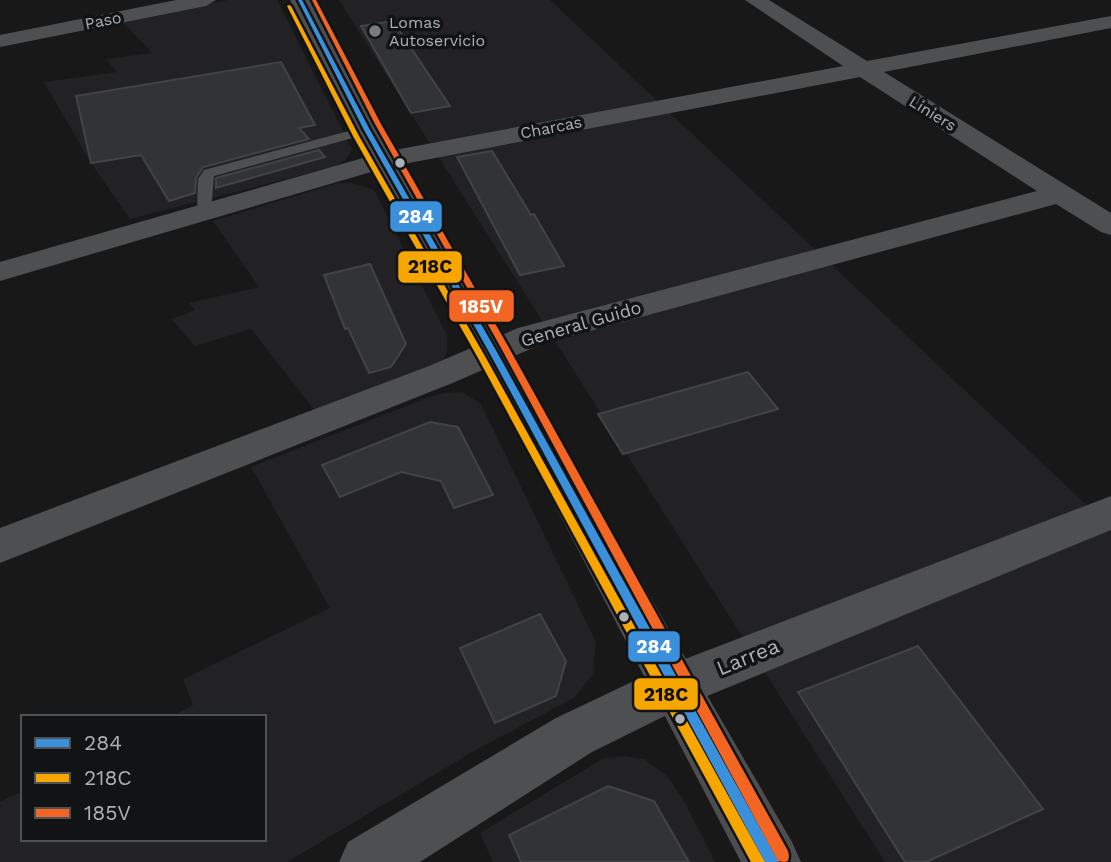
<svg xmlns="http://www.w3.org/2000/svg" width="1111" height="862" font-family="'Work Sans',sans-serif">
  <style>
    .built { fill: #222224 }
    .building { fill: #323334; stroke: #414344; stroke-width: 2 }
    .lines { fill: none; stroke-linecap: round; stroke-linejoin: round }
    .lane { fill: #4d4f51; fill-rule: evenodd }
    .street { fill: #4d4f51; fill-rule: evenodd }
    .secondary { fill: #4c4d4e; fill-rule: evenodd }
    .bus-1-casing { stroke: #121314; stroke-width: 5 }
    .bus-2-casing { stroke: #121314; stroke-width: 5 }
    .bus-3-casing { stroke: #121314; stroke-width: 5 }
    .bus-1 { fill: #3a90db; fill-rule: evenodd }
    .bus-2 { fill: #f7a600; fill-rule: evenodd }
    .bus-3 { fill: #f26522; fill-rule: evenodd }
    .poi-dot { fill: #787b7f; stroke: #121314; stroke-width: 2.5 }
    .bus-dot { fill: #abb1b7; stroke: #121314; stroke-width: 2.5 }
    .labels { text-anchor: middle; stroke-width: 7; stroke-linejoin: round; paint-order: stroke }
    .far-street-label { font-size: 16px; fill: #abb1b7; stroke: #121314 }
    .far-poi-label { font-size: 16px; fill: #abb1b7; stroke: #121314; text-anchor: start }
    .street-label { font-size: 18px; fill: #abb1b7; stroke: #121314 }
    .near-street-label { font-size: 21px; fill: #abb1b7; stroke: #121314 }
    .line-badge { stroke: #121314; stroke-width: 2.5 }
    .badge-label { font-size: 19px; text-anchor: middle; font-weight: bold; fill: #fff }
    .pale-badge-label { font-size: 19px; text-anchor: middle; font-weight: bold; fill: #111 }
  </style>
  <rect width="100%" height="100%" fill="#181818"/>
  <g class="built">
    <polygon points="228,0 277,0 352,149 347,158 337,166 130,219 91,163 44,82 117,72 106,59 152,53 122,21"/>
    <polygon points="339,0 550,0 1111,528 1111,862 885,862"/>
    <polygon points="338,183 352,183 374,190 447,335 447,352 441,364 315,411 251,329 195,346 171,319 195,310 189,303 259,287 213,221"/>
    <polygon points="462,392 481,404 596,642 593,674 574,698 481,747 287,862 0,862 0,802 23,791 23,839 264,839 264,717 171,717 193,705 183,679 330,608 251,467 424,399 443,393"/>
    <polygon points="623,756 644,759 668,777 684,801 715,862 493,862 480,833 604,758"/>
  </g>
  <g class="building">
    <polygon points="393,21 450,106 411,113 361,26"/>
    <polygon points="281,62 315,125 299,128 309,139 203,167 196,178 195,193 169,201 141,155 91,163 76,96"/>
    <polygon points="319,150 325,157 216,188 216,178"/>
    <polygon points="492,151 531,215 534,214 564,266 520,275 457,157"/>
    <polygon points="370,264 406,344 391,367 369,373 348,328 345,329 324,275"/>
    <polygon points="748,372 778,409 623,454 598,414"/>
    <polygon points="430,422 458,427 493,495 454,508 441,481 401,472 340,497 322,465"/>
    <polygon points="540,614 566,661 556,696 495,723 460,648"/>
    <polygon points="918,646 1043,809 926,862 905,862 798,692"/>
    <polygon points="608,786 654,801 689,862 521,862 509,835"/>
  </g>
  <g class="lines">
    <polygon class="lane" points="367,126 371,127 371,133 214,176 211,213 204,217 197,213 198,179 204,170"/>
    <g class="street">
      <polygon points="176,0 216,0 206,6 0,47 0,35"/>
      <polygon points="745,0 769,0 867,61 1111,16 1111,28 884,72 1111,213 1111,235 1101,232 1056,204 542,344 455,382 0,563 0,528 429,366 518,328 1037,191 860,77 388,167 0,281 0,262 384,152 843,66"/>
      <polygon points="1111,496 1111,530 695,701 592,752 420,862 339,862 348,842 556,718 659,669"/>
    </g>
    <polygon class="secondary" points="290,0 310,0 380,130 792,842 801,862 741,862 475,352 354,130"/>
    <defs>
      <polygon id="bus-1" points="298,0 302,0 370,130 497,352 779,862 765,862 489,352 364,130"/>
      <polygon id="bus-2" points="289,5 291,6 359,136 486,358 765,862 751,862 478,358 353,136 287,6"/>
      <polygon id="bus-3" points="312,0 316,0 381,124 508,346 788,851 789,856 788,861 784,862 778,861 500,346 375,124"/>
    </defs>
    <use href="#bus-1" class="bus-1-casing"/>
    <use href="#bus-2" class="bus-2-casing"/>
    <use href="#bus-3" class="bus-3-casing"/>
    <use href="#bus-1" class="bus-1"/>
    <use href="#bus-2" class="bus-2"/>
    <use href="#bus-3" class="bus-3"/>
  </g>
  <circle class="poi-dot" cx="375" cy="31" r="7"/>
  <g class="bus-dot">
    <circle cx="400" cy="163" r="6"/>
    <circle cx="624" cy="617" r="6"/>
    <circle cx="680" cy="719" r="6"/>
  </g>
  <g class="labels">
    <g class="far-street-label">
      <text transform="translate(103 20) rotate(-11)" y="6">Paso</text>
      <text transform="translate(933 113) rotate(32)" y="6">Liniers</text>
      <text transform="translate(551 127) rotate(-11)" y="6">Charcas</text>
    </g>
    <g class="far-poi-label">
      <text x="389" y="28">Lomas<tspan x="389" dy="18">Autoservicio</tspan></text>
    </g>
    <g class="street-label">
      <text transform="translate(581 324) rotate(-16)" y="6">General Guido</text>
    </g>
    <g class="near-street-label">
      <text transform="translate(748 657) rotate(-22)" y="7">Larrea</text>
    </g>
  </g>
  <g class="line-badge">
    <rect x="389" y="200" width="54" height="33" rx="7" fill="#3a90db"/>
    <rect x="397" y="250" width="66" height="34" rx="7" fill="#f7a600"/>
    <rect x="448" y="289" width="67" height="34" rx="7" fill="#f26522"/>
    <rect x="627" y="630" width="54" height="33" rx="7" fill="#3a90db"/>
    <rect x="633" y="677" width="66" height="34" rx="7" fill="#f7a600"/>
  </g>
  <g class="badge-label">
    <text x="416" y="223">284</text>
    <text x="481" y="313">185V</text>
    <text x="654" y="653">284</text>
  </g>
  <g class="pale-badge-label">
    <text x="430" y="273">218C</text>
    <text x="666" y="701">218C</text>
  </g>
  <rect x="21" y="715" width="245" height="126" fill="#121314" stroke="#4f5255" stroke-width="2"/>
  <rect x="35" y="738" width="35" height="10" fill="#3a90db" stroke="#4f5255" stroke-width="2"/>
  <text x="84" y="750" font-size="21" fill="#abb1b7">284</text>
  <rect x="35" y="773" width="35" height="10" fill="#f7a600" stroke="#4f5255" stroke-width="2"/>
  <text x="84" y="785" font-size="21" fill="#abb1b7">218C</text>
  <rect x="35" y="808" width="35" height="10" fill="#f26522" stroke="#4f5255" stroke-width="2"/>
  <text x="84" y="820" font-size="21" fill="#abb1b7">185V</text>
</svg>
